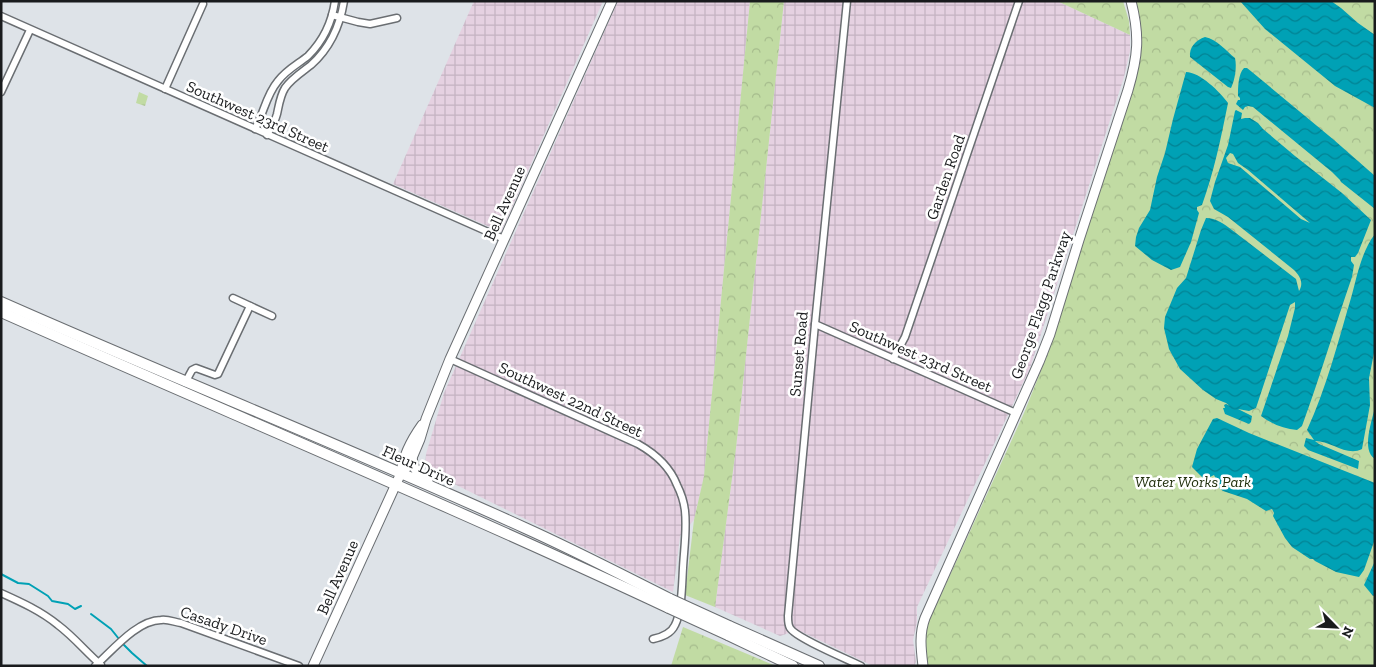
<svg xmlns="http://www.w3.org/2000/svg" width="1376" height="667" font-family="'Zilla Slab',serif">
  <style>
    .industrial { fill: url(#industrial-grid) }
    .park { fill: url(#park-crowns) }
    .water { fill: url(#water-waves); fill-rule: evenodd }
    .lines { fill: none; stroke-linecap: round; stroke-linejoin: round }
    .stream { stroke: #00a1b5; stroke-width: 2 }
    .street-casing { stroke: #6a6e72; stroke-width: 9 }
    .secondary-casing { stroke: #6a6e72; stroke-width: 11 }
    .primary-casing { stroke: #6a6e72; stroke-width: 12 }
    .street { stroke: #fff; stroke-width: 6 }
    .secondary { stroke: #fff; stroke-width: 9 }
    .primary { stroke: #fff; stroke-width: 10 }
    .primary-bridge-casing { stroke: #6a6e72; stroke-width: 12; stroke-linecap: butt }
    .primary-bridge { stroke: #fff; stroke-width: 10 }
    .labels { text-anchor: middle; stroke-width: 5; stroke-linejoin: round; paint-order: stroke }
    .street-label { font-size: 16px; fill: #191b1d; stroke: #fff }
    .park-label { font-size: 16px; font-style: italic; fill: #23310f; stroke: #fff }
  </style>
  <defs>
    <pattern id="industrial-grid" width="8" height="8" patternUnits="userSpaceOnUse" patternTransform="scale(1.25)"><rect width="8" height="8" fill="#e5d1e1"/><path d="M0 4h8M4 0v8" fill="none" stroke="#c4b3c1"/></pattern>
    <pattern id="park-crowns" width="20" height="18" patternUnits="userSpaceOnUse" patternTransform="scale(1.25)"><rect width="20" height="18" fill="#c1dba3"/><path d="M2 6a3 3 0 1 1 6 0M12 15a3 3 0 1 1 6 0" fill="none" stroke="#a5bb8c"/></pattern>
    <pattern id="water-waves" width="16" height="10" patternUnits="userSpaceOnUse" patternTransform="scale(1.25)"><rect width="16" height="10" fill="#00a1b5"/><path d="M0 5q4-4 8 0t8 0" fill="none" stroke="#028293"/></pattern>
  </defs>
  <rect width="100%" height="100%" fill="#dee3e8"/>
  <g class="industrial">
    <polygon points="474,1 603,1 501,232 393,184"/>
    <polygon points="618,1 750,1 704,476 694,520 680,536 673,592 436,475 425,467 426,454 444,393"/>
    <polygon points="784,1 1057,1 1130,35 1130,51 1124,77 1030,368 917,607 917,622 913,640 916,662 914,666 873,666 798,630 780,636 715,607 736,448"/>
  </g>
  <g class="park">
    <polygon points="750,1 784,1 736,448 715,607 685,595 694,520 704,476"/>
    <polygon points="1057,1 1123,1 1129,21 1130,35"/>
    <path d="M1135 1H1375V666H926C921 642 925 614 941 595L1024 413 1048 353 1089 218 1133 85Z"/>
    <polygon points="139,92 148,96 145,106 136,103"/>
    <polygon points="683,627 776,666 671,666"/>
  </g>
  <g class="water">
    <polygon points="1240,1 1331,1 1341,8 1358,23 1375,35 1375,108 1335,86 1265,29"/>
    <path d="M1205 37C1217 39 1226 51 1235 58 1237 67 1235 80 1231 88L1228 87 1190 57C1189 47 1196 40 1205 37Z"/>
    <path d="M1244 68H1247L1252 72 1334 140 1375 176V209L1341 182 1340 180 1332 172 1253 107 1248 106 1245 107 1243 110 1236 104 1238 100H1240V98L1238 96C1238 88 1238 74 1244 68Z"/>
    <path d="M1186 72C1200 72 1220 92 1228 103 1221 138 1214 172 1202 205L1197 207V210L1199 213 1191 242 1180 267 1171 270 1152 260 1135 246 1136 237 1139 228 1150 210 1157 177 1165 153 1173 119Z"/>
    <path d="M1236 110 1242 113 1241 119 1245 118H1250L1258 123 1263 129 1295 156 1342 193 1371 220 1358 253 1355 257H1351V261L1354 265 1352 277C1335 326 1320 377 1302 426L1297 430C1284 429 1272 424 1261 416L1288 336 1295 308V302L1290 305 1256 408 1249 411 1238 409 1252 416 1251 422 1249 424 1225 414 1223 408H1225L1224 405 1226 404 1230 406 1226 403 1216 399 1203 390 1180 369 1169 349 1164 328 1165 317 1177 288 1186 278 1201 230 1206 218C1216 218 1224 224 1232 230L1296 279 1299 291C1304 283 1300 276 1294 270L1228 217 1214 209 1210 201 1215 182 1228 145 1235 111ZM1230 153 1233 154 1238 163 1248 170 1310 223 1301 219 1240 167 1228 163 1226 158Z"/>
    <path d="M1375 234V348L1369 378 1370 405 1362 449C1347 457 1331 441 1315 441L1319 444 1359 461 1358 469 1308 450 1304 446 1306 438 1314 440 1307 430C1326 389 1338 342 1351 298 1357 277 1361 252 1375 234Z"/>
    <path d="M1375 407V459C1361 450 1372 421 1375 407Z"/>
    <polygon points="1217,418 1249,433 1375,483 1375,539 1364,570 1359,577 1336,572 1315,561 1313,559 1310,559 1292,547 1285,538 1273,516 1274,513 1272,509 1266,511 1247,499 1223,491 1215,484 1216,479 1214,475 1206,479 1203,478 1192,467 1197,449 1213,419"/>
    <polygon points="1375,561 1375,595 1373,596 1364,585"/>
  </g>
  <g class="lines">
    <g class="stream">
      <polyline points="1,574 18,583 29,584 48,596 52,601 68,604 75,609 81,606"/>
      <polyline points="91,614 111,629 119,639"/>
      <polyline points="122,643 132,653 147,666"/>
    </g>
    <defs>
      <g id="street">
        <path d="M847 1 815 324 788 616C788 621 788 625 790 628 796 638 847 659 861 666"/>
        <polyline points="332,15 358,22 370,24 397,18"/>
        <polyline points="1,16 504,239"/>
        <polyline points="165,89 203,4"/>
        <polyline points="1,92 30,30"/>
        <path d="M255 129C264 113 266 95 278 81 286 70 298 64 308 56 323 41 332 22 335 1"/>
        <path d="M267 135C271 128 275 122 277 114 279 105 280 96 285 88 291 79 302 72 311 65 330 48 340 26 344 1"/>
        <polyline points="233,298 272,316"/>
        <polyline points="815,324 1016,413"/>
        <path d="M450 359 638 444C654 453 670 467 677 485 681 493 684 502 685 511 687 530 684 549 683 568 682 584 682 612 675 625 671 634 662 637 653 639"/>
        <polyline points="893,359 905,337 1019,1"/>
        <polyline points="185,383 192,370 196,368 215,375 218,374 250,306"/>
        <path d="M1 593C21 602 41 611 58 625 74 637 86 652 101 665"/>
        <path d="M95 666C112 651 137 620 161 620 168 619 174 622 181 623L299 666"/>
      </g>
      <g id="secondary">
        <path d="M412 458C414 470 417 474 428 481"/>
        <polyline points="401,473 409,465 420,439 426,419 450,359 612,1"/>
        <path d="M313 666 401 473C403 456 412 439 422 425"/>
        <path d="M923 666C921 649 919 634 925 618L1039 362 1050 334 1079 240 1128 90C1138 56 1140 36 1131 1"/>
      </g>
      <g id="primary">
        <path d="M1 302C175 379 352 449 525 528 574 550 622 575 670 599"/>
        <path d="M1 312C224 411 449 505 669 608"/>
        <polyline points="729,626 819,666"/>
        <polyline points="728,635 793,666"/>
      </g>
    </defs>
    <use href="#street" class="street-casing"/>
    <use href="#secondary" class="secondary-casing"/>
    <use href="#primary" class="primary-casing"/>
    <use href="#street" class="street"/>
    <use href="#secondary" class="secondary"/>
    <use href="#primary" class="primary"/>
    <defs>
      <g id="primary-bridge">
        <polyline points="670,599 729,626"/>
        <polyline points="669,608 728,635"/>
      </g>
    </defs>
    <use href="#primary-bridge" class="primary-bridge-casing"/>
    <use href="#primary-bridge" class="primary-bridge"/>
  </g>
  <g class="labels">
    <g class="street-label">
      <text transform="translate(258 116) rotate(24)" y="6">Southwest 23rd Street</text>
      <text transform="translate(945 177) rotate(-71)" y="6">Garden Road</text>
      <text transform="translate(504 203) rotate(-66)" y="6">Bell Avenue</text>
      <text transform="translate(1040 305) rotate(-71)" y="6">George Flagg Parkway</text>
      <text transform="translate(798 354) rotate(-85)" y="6">Sunset Road</text>
      <text transform="translate(921 356) rotate(24)" y="6">Southwest 23rd Street</text>
      <text transform="translate(571 399) rotate(25)" y="6">Southwest 22nd Street</text>
      <text transform="translate(419 465) rotate(24)" y="6">Fleur Drive</text>
      <text transform="translate(337 577) rotate(-66)" y="6">Bell Avenue</text>
      <text transform="translate(224 625) rotate(19)" y="6">Casady Drive</text>
    </g>
    <g class="park-label">
      <text x="1193" y="487">Water Works Park</text>
    </g>
  </g>
  <rect width="1376" height="667" fill="none" stroke="#191b1d" stroke-width="5"/>
  <g transform="translate(1336 627) rotate(114)" stroke="#ffffff" stroke-width="4" paint-order="stroke">
  <path d="M0-4L9 19L0 12L-9 19Z" fill="#191b1d"/>
  <text y="-8" font-size="14" font-weight="bold" text-anchor="middle" fill="#191b1d">N</text>
  </g>
</svg>
